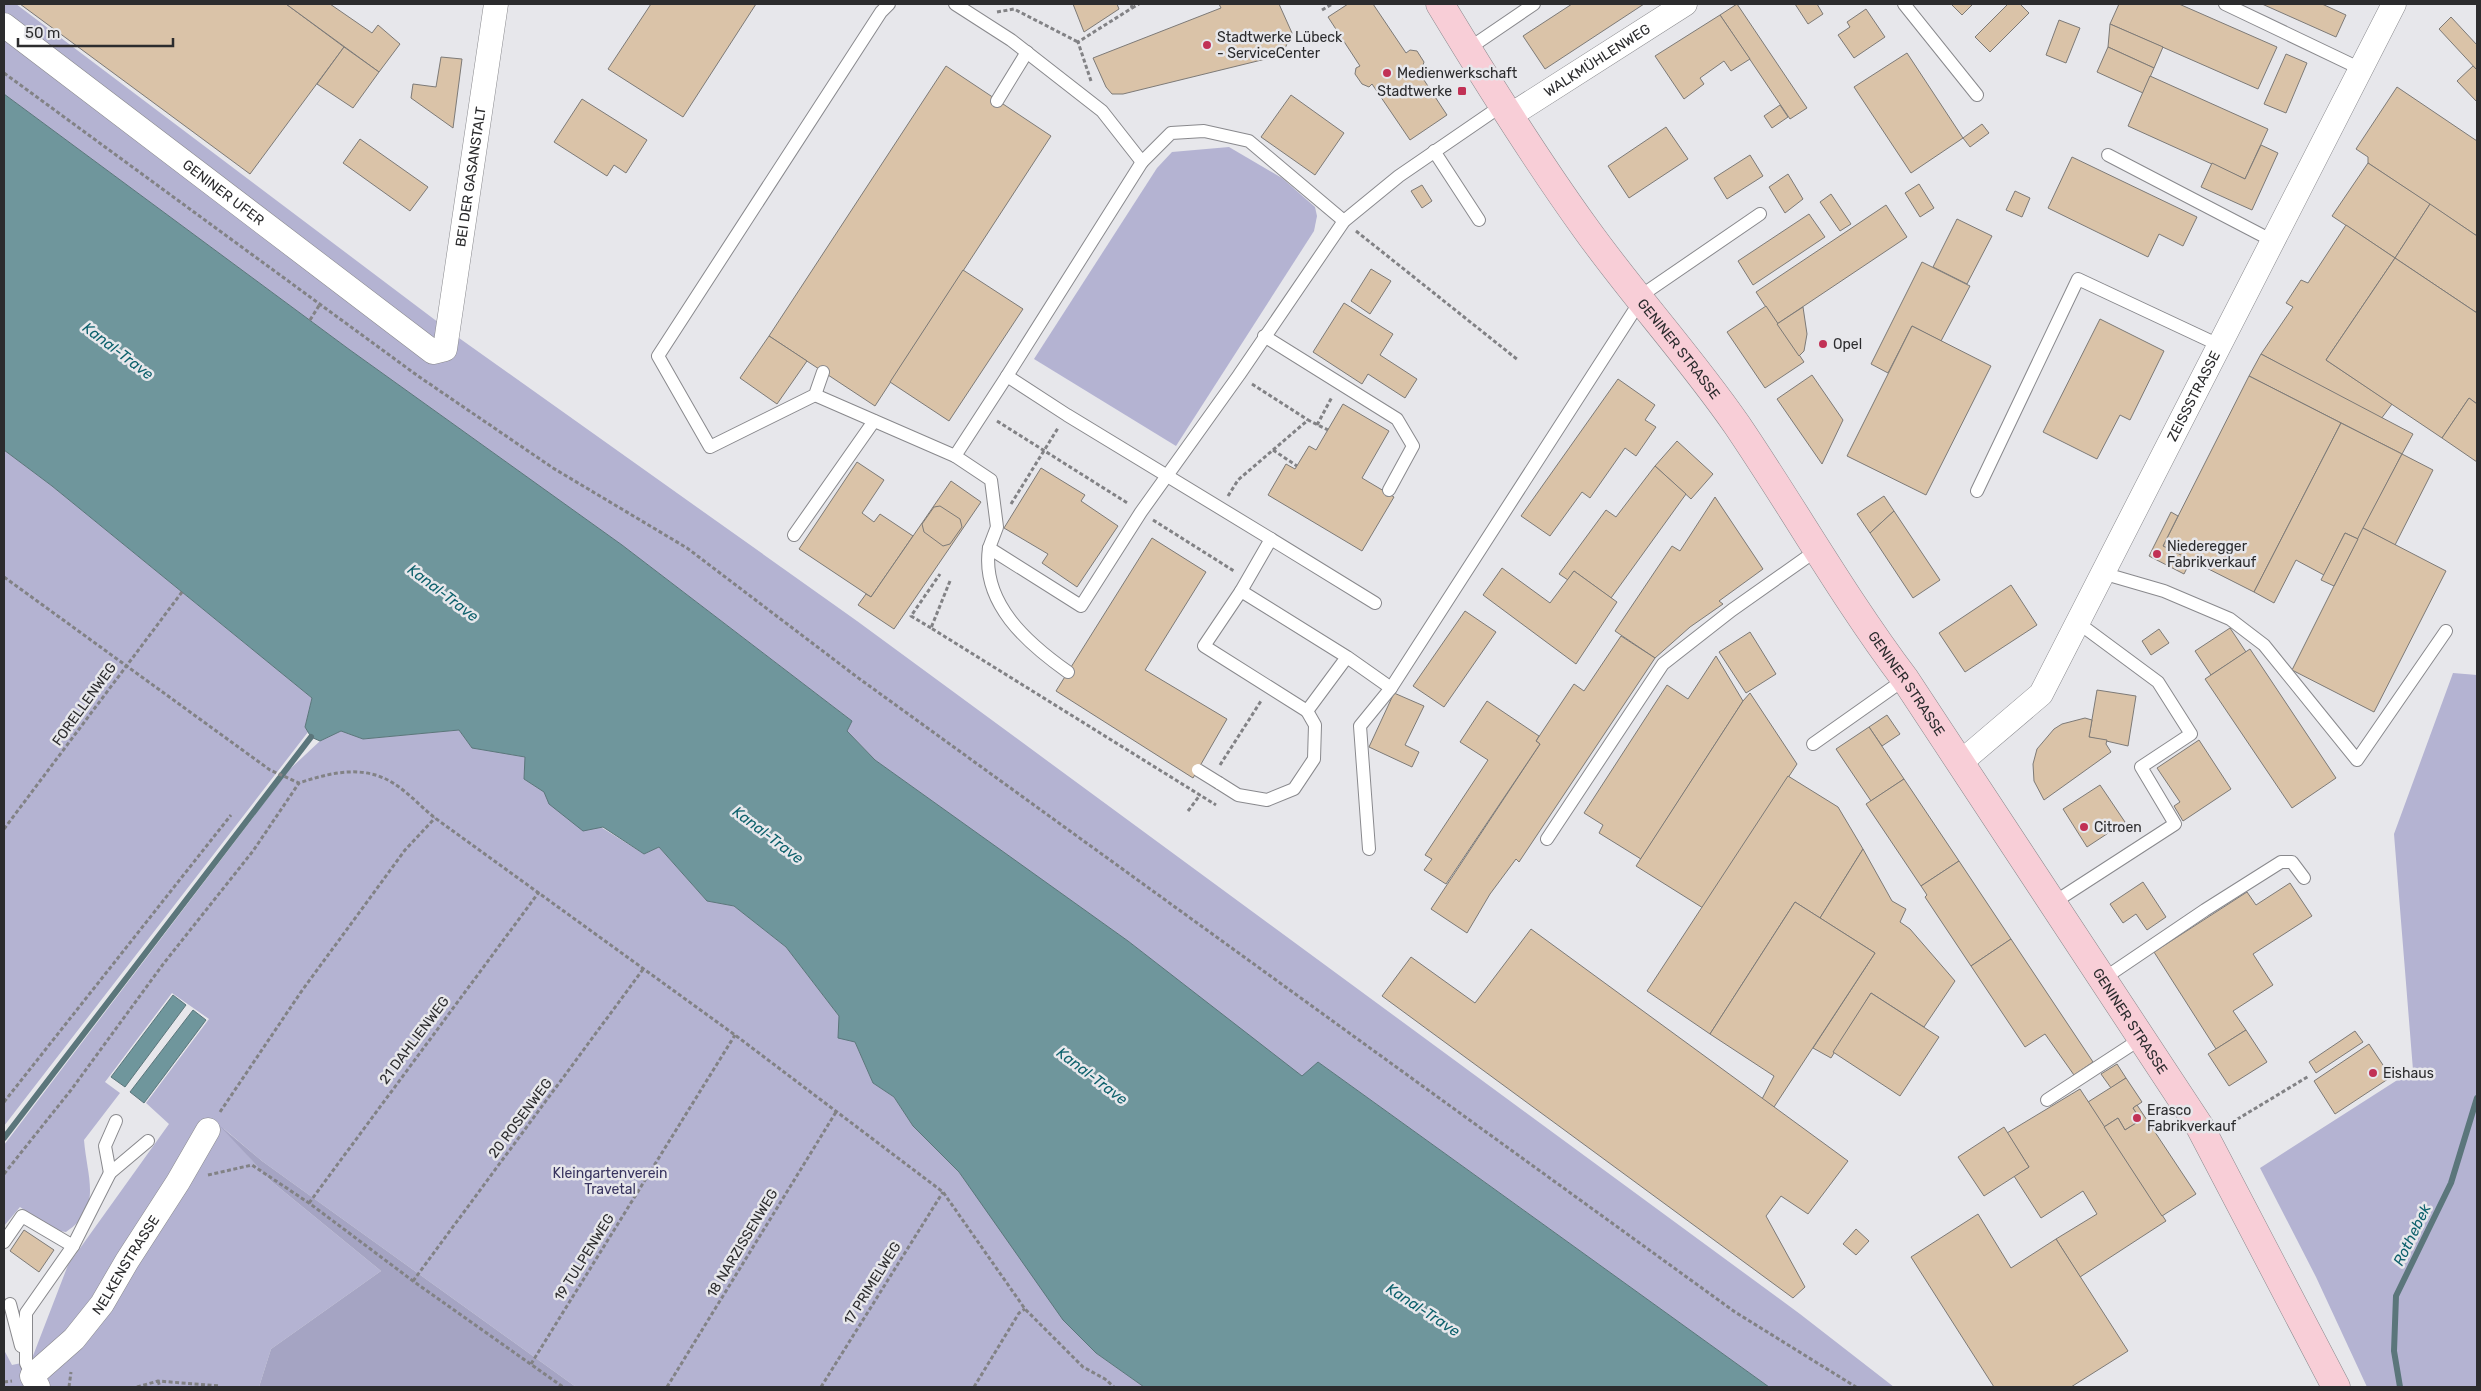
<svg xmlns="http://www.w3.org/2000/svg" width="2481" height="1391" font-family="Rubik,sans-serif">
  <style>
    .green { fill: #b4b3d2 }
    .forest { fill: #a5a4c3 }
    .water { fill: #6f969c; stroke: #5b767b }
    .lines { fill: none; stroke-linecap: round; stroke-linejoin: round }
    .stream { stroke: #5b767b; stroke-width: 6 }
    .building { fill: #dac3a8; stroke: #7d7a77 }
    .service-casing { stroke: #89898d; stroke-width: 14 }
    .minor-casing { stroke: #89898d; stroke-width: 25 }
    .secondary-casing { stroke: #89898d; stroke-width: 29 }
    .path { stroke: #828285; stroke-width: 3; stroke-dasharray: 4 2.5; stroke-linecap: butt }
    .service { stroke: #fff; stroke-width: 12 }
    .minor { stroke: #fff; stroke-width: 24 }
    .secondary { stroke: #f8ced7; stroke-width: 28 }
    .service-bridge-casing { stroke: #89898d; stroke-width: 14; stroke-linecap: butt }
    .service-bridge { stroke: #fff; stroke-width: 12 }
    .poi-dot { fill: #c13155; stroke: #e7e7eb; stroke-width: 2 }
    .labels { text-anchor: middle; stroke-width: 5; stroke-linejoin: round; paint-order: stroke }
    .poi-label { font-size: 14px; fill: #2c2c2e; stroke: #e7e7eb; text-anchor: start }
    .street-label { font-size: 14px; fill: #2c2c2e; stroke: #e7e7eb }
    .park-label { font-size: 14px; fill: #38345f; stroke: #e7e7eb }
    .water-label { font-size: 15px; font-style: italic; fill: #0d616c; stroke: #e7e7eb }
  </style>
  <rect width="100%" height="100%" fill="#e7e7eb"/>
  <g class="green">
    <polygon points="4,4 16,4 459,338 857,621 1800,1314 1894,1387 1769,1387 1318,1062 1302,1077 1128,941 875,760 847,731 852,721 622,545 350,350 4,94"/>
    <polygon points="1229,147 1282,178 1315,207 1317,216 1314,231 1176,446 1034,359 1157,168 1172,152"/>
    <polygon points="4,450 52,486 312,698 305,727 308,732 4,1126"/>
    <polygon points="2453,673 2477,675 2477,1387 2367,1387 2316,1277 2260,1168 2413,1070 2394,834"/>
    <path d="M459 730 472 748 526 757 524 779 644 854 659 847 707 901 734 906 786 947 839 1016 855 1042 873 1083 894 1097 913 1126 959 1172 1096 1353 1144 1387H576L262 1161 223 1128 271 1181 381 1271 271 1349 259 1387H4V1350L12 1365 31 1361 68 1265 169 1124 146 1103 209 1019 172 993 105 1082 120 1093 84 1140C87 1178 103 1208 66 1232L53 1230 20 1207 4 1226V1145L290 769 320 741 341 731 363 739Z"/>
  </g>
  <polygon class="forest" points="219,1125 262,1161 576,1387 259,1387 271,1349 381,1271 271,1181"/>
  <g class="water">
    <polygon points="4,94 350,350 622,545 852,721 847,731 875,760 1128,941 1302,1076 1318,1062 1769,1387 1144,1387 1096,1353 1063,1320 959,1172 913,1126 894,1097 873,1083 855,1042 838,1038 839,1016 786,947 734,906 707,901 659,847 644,854 603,827 583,831 549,804 544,792 524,779 525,757 472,748 459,730 363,739 341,731 320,741 311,737 305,727 312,698 52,486 4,450"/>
    <polygon points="173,995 186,1005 125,1087 111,1077"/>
    <polygon points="193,1010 206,1020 144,1103 130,1092"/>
  </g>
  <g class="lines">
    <g class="stream">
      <polyline points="4,1138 311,737"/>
      <polyline points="2400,1387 2394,1351 2396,1296 2451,1183 2477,1098"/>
    </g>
  </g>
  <g class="building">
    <polygon points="20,4 286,4 344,47 250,174"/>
    <polygon points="286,4 330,4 372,33 378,25 400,44 379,72"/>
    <polygon points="651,4 756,4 683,117 608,69"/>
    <polygon points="1073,4 1117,4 1119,9 1084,32"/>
    <polygon points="1219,4 1279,4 1292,33 1282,55 1123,94 1112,94 1106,87 1093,58 1221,8"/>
    <polygon points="1348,4 1373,4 1406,53 1410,50 1417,51 1424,62 1422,68 1418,71 1447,115 1410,140 1372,84 1369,87 1362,84 1355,74 1356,68 1360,66 1328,17"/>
    <polygon points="1572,4 1644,4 1545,69 1523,36"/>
    <polygon points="1737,4 1807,108 1790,119 1720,15"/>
    <polygon points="1795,4 1817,4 1823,14 1808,24"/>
    <polygon points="1951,4 1973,4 1962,15"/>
    <polygon points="2008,4 2020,4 2029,13 1990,52 1975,37"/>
    <polygon points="2119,4 2179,4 2277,47 2258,89 2110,24"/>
    <polygon points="2262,4 2322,4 2346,15 2336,37"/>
    <polygon points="1866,9 1885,37 1854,58 1838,35 1850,27 1847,22"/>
    <polygon points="1720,15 1750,59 1731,71 1724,61 1700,78 1704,84 1684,99 1655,56"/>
    <polygon points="2451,17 2477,45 2477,70 2439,29"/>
    <polygon points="2059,20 2080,28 2066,63 2046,55"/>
    <polygon points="2110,24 2163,47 2154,68 2108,47"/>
    <polygon points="344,47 379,72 353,108 317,84"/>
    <polygon points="2108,47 2154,68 2143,93 2097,72"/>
    <polygon points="1907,53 1963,138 1911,173 1854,87"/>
    <polygon points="2286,54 2307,63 2286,113 2264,104"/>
    <polygon points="441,57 462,59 453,128 411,98 413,84 436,87"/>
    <polygon points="946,66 1051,136 875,406 769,336"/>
    <polygon points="2473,66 2477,70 2477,102 2457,81"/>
    <polygon points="2150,76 2268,129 2245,179 2128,126"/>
    <polygon points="2397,87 2477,141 2477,236 2368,163 2368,157 2356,149"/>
    <polygon points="1291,95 1344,133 1315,175 1261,137"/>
    <polygon points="582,99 647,140 626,173 614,165 607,176 554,142"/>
    <polygon points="1780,105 1788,117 1772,128 1764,116"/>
    <polygon points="1982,124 1989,133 1970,147 1963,138"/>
    <polygon points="1666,127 1688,159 1629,198 1608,166"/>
    <polygon points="360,139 428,187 410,211 343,163"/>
    <polygon points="2261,145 2278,153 2252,210 2201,187 2212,163 2245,179"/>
    <polygon points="1750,155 1763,176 1727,199 1714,178"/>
    <polygon points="2072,157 2197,217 2183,246 2159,234 2148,257 2048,208"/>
    <polygon points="2368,163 2430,204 2395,258 2332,216"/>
    <polygon points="1788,174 1803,199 1785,213 1769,187"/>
    <polygon points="1919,184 1934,208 1920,217 1905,193"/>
    <polygon points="1422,185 1432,201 1422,208 1411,191"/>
    <polygon points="2015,191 2030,198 2022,217 2006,210"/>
    <polygon points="1831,194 1851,224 1840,231 1820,202"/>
    <polygon points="2430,204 2477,236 2477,313 2395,258"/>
    <polygon points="1886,205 1907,237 1777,324 1756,292"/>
    <polygon points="1809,214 1825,237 1753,285 1738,261"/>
    <polygon points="1957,219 1992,236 1967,284 1933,267"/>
    <polygon points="2346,225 2395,258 2326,360 2392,404 2381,419 2261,354 2293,307 2286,303 2301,280 2308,283"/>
    <polygon points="2395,258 2477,313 2477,404 2469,398 2442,438 2326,360"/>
    <polygon points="1922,262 1970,286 1941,341 1912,326 1888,373 1871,364"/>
    <polygon points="1371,269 1391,281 1370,314 1351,301"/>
    <polygon points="963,270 1023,309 949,421 890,382"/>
    <polygon points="1344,303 1393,334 1380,355 1417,379 1405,398 1368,374 1362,384 1313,352"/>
    <polygon points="1766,306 1804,362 1765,388 1727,332"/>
    <polygon points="1803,307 1807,334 1804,351 1799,356 1777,324"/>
    <polygon points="2100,319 2164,351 2130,420 2120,415 2097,459 2043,432"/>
    <polygon points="1912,326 1991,366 1926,495 1847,456"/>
    <polygon points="769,336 807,361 777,404 740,378"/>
    <polygon points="2261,354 2413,434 2402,454 2249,376"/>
    <polygon points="1812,375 1843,420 1822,464 1777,399"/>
    <polygon points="2249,376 2341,423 2254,592 2163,546"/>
    <polygon points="1618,379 1655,405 1645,420 1656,427 1636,456 1625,448 1590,498 1582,492 1550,536 1521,516"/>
    <polygon points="2469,398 2477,404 2477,462 2442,438"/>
    <polygon points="1343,404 1389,431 1362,478 1394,497 1362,551 1268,495 1286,464 1295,469 1309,446 1316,450"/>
    <polygon points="2341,423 2402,454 2358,539 2345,533 2324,575 2296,560 2274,603 2254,592"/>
    <polygon points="1677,441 1713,474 1691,499 1655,466"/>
    <polygon points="2402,454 2433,470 2395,545 2363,528"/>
    <polygon points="857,462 884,480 862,513 874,522 880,514 913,536 871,597 799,549"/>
    <polygon points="1655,466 1686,494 1611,598 1574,571 1568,580 1559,574 1606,510 1616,517"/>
    <polygon points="1041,468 1085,495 1081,501 1118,526 1077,587 1042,563 1048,554 1004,528"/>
    <polygon points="951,481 981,502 894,629 858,605 866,594 871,597"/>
    <polygon points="1884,496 1894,511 1870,533 1857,514"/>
    <polygon points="1715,497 1763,569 1719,601 1723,604 1690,627 1655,658 1615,631 1672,546 1680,551"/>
    <polygon points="940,506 960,519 962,527 950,544 943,546 924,532 922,524 934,507"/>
    <polygon points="1894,511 1940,580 1913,598 1870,533"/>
    <polygon points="2171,512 2178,516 2163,546 2191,560 2184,574 2149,556"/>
    <polygon points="2363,528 2446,571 2374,712 2292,670"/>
    <polygon points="2345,533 2358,539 2334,586 2321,580"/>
    <polygon points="1152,538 1206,572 1145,670 1227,719 1193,778 1056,691"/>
    <polygon points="1502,568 1550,603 1574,571 1617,602 1576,664 1483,595"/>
    <polygon points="2011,585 2037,625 1965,672 1939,633"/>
    <polygon points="1465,611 1496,632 1444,707 1413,686"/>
    <polygon points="2230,628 2246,652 2211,675 2195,651"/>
    <polygon points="2159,629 2169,643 2151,655 2142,641"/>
    <polygon points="1750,632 1776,674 1746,693 1719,652"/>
    <polygon points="1621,636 1655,658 1519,862 1516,859 1490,894 1467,933 1431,909 1540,744 1536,741 1574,684 1584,691"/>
    <polygon points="2250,649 2336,778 2292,808 2205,679"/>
    <polygon points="1716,656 1743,701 1641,859 1599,833 1603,825 1584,813 1667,685 1688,699"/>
    <polygon points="2097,690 2136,696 2128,746 2089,737"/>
    <polygon points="1394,693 1424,706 1405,745 1419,752 1412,767 1369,747"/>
    <polygon points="1750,693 1797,764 1703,908 1636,866 1743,701"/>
    <polygon points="1487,701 1539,736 1536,741 1540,744 1446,884 1424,870 1432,859 1425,855 1488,760 1460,742"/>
    <polygon points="1887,715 1900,734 1882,746 1869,727"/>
    <polygon points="2085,718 2092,720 2089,737 2107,740 2106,744 2111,752 2044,800 2034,781 2033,764 2037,749 2054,729 2062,724"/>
    <polygon points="1869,727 1904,779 1871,801 1836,749"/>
    <polygon points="2199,740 2231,789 2183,821 2174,806 2180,802 2157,768"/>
    <polygon points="1788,776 1838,807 1863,849 1820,918 1795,902 1710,1034 1647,991"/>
    <polygon points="1904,779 1959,861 1921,886 1866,804"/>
    <polygon points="2100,785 2125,822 2087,847 2063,809"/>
    <polygon points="1863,849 1892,901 1906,909 1900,922 1910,929 1955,981 1924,1027 1871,993 1831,1058 1813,1048 1875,953 1820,918"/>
    <polygon points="1959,861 2011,939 1971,966 1925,897 1927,895 1921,886"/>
    <polygon points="2143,882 2166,917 2147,930 2136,914 2123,923 2110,904"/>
    <polygon points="2290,883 2312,916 2253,954 2273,985 2233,1011 2246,1030 2216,1049 2154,952 2247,892 2256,905"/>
    <polygon points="1795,902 1875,953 1774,1107 1762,1099 1774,1076 1710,1034"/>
    <polygon points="1531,929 1848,1161 1808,1214 1781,1196 1766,1216 1805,1287 1793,1298 1382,996 1411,957 1475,1003"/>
    <polygon points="2011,939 2093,1062 2074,1075 2045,1034 2025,1047 1971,966"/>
    <polygon points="1871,993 1939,1037 1900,1096 1833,1052"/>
    <polygon points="2246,1030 2267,1062 2229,1086 2208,1054"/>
    <polygon points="2355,1031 2363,1042 2316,1073 2309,1062"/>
    <polygon points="2369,1044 2391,1077 2335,1114 2314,1081"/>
    <polygon points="2117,1064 2126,1078 2111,1088 2101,1074"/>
    <polygon points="2126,1078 2142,1102 2133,1108 2141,1120 2125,1130 2118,1118 2104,1127 2088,1102"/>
    <polygon points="2080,1089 2166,1221 2080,1277 2056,1239 2097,1214 2083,1191 2041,1218 2014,1176 2029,1167 2007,1133"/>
    <polygon points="2137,1105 2196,1194 2162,1216 2104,1127 2118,1118 2125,1130 2141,1120 2133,1108"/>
    <polygon points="2004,1127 2029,1167 1984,1196 1958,1157"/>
    <polygon points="1978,1214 2011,1268 2056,1239 2128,1351 2071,1387 1994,1387 1911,1257"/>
    <polygon points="1856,1229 1869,1241 1856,1255 1843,1244"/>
    <polygon points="24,1230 54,1250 39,1272 10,1251"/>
  </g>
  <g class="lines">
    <defs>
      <g id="service">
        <polyline points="955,4 1011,40 1102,111 1142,162 1171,133 1204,131 1249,141 1344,221"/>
        <polyline points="1904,4 1977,95"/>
        <polyline points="2225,4 2361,69"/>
        <polyline points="1468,49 1534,4"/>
        <polyline points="997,101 1027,52"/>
        <polyline points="1434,151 1479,220"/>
        <polyline points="2108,155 2273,241"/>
        <polyline points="1142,162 1007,376 1067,415 1271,539"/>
        <polyline points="1639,297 1760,214"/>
        <polyline points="1264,336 1397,419 1413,446 1389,490"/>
        <polyline points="823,372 815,395 710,447 658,356 881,12 889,4"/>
        <polyline points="1007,376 955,456 991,480 997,527 989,548 1081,606 1141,512 1239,375 1344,221 1399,176 1504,104"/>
        <polyline points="815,395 955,456"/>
        <polyline points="1977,491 2078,279 2219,345"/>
        <polyline points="794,535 874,421"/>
        <path d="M989 548C981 603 1027 643 1068 672"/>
        <polyline points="2102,573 2164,591 2230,619 2264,645 2357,760 2446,631"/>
        <polyline points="1241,591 1271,539 1375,603"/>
        <polyline points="1347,657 1307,711 1204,646 1241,591 1347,657 1391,688"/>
        <polyline points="1813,744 1905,679"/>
        <polyline points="1219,783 1238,795 1267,800 1294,789 1314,759 1315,725 1307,711"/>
        <polyline points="1547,839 1663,664 1732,610 1817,550"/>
        <polyline points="1369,849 1360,726 1391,688 1641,300"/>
        <polyline points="2053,903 2175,824 2141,767 2191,734 2158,682 2077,622"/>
        <polyline points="2103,979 2205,910 2281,862 2292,862 2304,878"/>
        <polyline points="2047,1100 2142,1038"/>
        <polyline points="110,1173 105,1146 116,1121"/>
        <polyline points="4,1242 22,1216 73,1246"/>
        <polyline points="10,1304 21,1346"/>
        <polyline points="32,1376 26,1363 26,1313 73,1246 110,1173 148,1141"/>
      </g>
      <g id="minor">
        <path id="s1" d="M4 25 433 352 445 349 496 4"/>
        <path id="s2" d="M1511 115 1685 4"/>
        <path id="s3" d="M1960 763 2041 694 2394 4"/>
        <path id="s4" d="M38 1387 32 1376 74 1339 102 1304 127 1261 178 1182 208 1130"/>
      </g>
      <g id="secondary">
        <path id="s5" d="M1440 4C1486 80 1534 157 1586 229 1634 296 1690 357 1737 425 1794 509 1844 598 1905 679L2200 1127 2336 1387"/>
      </g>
    </defs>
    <use href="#service" class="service-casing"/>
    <use href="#minor" class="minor-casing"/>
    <use href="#secondary" class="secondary-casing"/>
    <g class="path">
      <polyline points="1132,8 1139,4"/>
      <polyline points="1322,10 1332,4"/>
      <polyline points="997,12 1014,9 1078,42"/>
      <polyline points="4,73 418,376 553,468 687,548 857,677 1735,1312 1856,1387"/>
      <polyline points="1091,81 1078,42 1132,8 1131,4"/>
      <polyline points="1356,231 1518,360"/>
      <polyline points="310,320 320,304"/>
      <polyline points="1252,384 1308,420"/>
      <polyline points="997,421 1129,504"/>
      <polyline points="1317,425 1332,397"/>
      <polyline points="1273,450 1308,420 1328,430"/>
      <polyline points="1228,496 1238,480 1273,450 1297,466"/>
      <polyline points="1011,504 1058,428"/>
      <polyline points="1153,520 1234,571"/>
      <path d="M4 577 270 770 299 783C329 773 363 764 393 783 408 792 421 807 435 818L735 1035 943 1192 1025 1309 1083 1367 1105 1379 1114 1387"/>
      <polyline points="950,581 931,628 1216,805"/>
      <polyline points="931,628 911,616 940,574"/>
      <polyline points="1220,765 1261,701"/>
      <polyline points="1188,811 1200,795"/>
      <polyline points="4,829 182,592"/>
      <polyline points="4,1102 231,815"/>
      <polyline points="220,1112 301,992 405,850 435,818"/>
      <polyline points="2226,1126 2309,1076"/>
      <polyline points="4,1174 71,1090 164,963 253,851 299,783"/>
      <polyline points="208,1175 252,1165 309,1203 413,1281 563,1387"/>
      <polyline points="309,1203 539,892"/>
      <polyline points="413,1281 644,968"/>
      <polyline points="531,1364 735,1035"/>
      <polyline points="158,1381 160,1387"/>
      <polyline points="4,1382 12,1381"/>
      <polyline points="69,1387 71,1372"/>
      <polyline points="137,1387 158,1381 220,1386"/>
      <polyline points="667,1387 836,1112"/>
      <polyline points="821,1387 943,1192"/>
      <polyline points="974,1387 1019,1313 1025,1309"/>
    </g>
    <use href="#service" class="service"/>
    <use href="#minor" class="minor"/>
    <use href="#secondary" class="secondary"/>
    <defs>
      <polyline id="service-bridge" points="1198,770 1219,783"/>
    </defs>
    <use href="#service-bridge" class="service-bridge-casing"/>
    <use href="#service-bridge" class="service-bridge"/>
  </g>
  <g class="poi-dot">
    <circle cx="1207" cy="45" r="5"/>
    <circle cx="1387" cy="73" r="5"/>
    <rect x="1457" y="86" width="10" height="10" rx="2.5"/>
    <circle cx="1823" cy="344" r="5"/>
    <circle cx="2157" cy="554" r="5"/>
    <circle cx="2084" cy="827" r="5"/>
    <circle cx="2373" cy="1073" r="5"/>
    <circle cx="2137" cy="1118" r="5"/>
  </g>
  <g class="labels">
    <g class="poi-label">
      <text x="1217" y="42">Stadtwerke Lübeck<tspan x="1217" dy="16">- ServiceCenter</tspan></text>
      <text x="1397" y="78">Medienwerkschaft</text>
      <text x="1452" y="96" text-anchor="end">Stadtwerke</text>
      <text x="1833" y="349">Opel</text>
      <text x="2167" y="551">Niederegger<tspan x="2167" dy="16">Fabrikverkauf</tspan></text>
      <text x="2094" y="832">Citroen</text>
      <text x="2383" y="1078">Eishaus</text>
      <text x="2147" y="1115">Erasco<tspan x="2147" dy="16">Fabrikverkauf</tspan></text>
    </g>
    <g class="street-label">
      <text dy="5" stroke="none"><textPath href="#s2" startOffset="102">WALKMÜHLENWEG</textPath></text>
      <text dy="5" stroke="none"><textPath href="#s1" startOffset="726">BEI DER GASANSTALT</textPath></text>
      <text dy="5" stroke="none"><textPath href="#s1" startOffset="276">GENINER UFER</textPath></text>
      <text dy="5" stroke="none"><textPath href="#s5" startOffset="420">GENINER STRASSE</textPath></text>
      <text dy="5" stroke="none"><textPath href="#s3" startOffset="441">ZEISSSTRASSE</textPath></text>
      <text dy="5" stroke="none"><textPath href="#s5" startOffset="825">GENINER STRASSE</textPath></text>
      <text transform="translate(84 704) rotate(-54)" y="5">FORELLENWEG</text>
      <text dy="5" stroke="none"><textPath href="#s5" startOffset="1230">GENINER STRASSE</textPath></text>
      <text transform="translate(414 1040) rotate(-53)" y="5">21 DAHLIENWEG</text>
      <text transform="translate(520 1118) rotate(-53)" y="5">20 ROSENWEG</text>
      <text transform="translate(742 1243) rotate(-59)" y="5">18 NARZISSENWEG</text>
      <text transform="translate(584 1257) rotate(-58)" y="5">19 TULPENWEG</text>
      <text dy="5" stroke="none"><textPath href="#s4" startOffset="159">NELKENSTRASSE</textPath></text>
      <text transform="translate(872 1283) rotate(-58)" y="5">17 PRIMELWEG</text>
    </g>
    <g class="park-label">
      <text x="610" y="1178">Kleingartenverein<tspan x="610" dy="16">Travetal</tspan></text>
    </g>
    <g class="water-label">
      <text transform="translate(118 351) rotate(37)" y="5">Kanal-Trave</text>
      <text transform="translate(443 593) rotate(37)" y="5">Kanal-Trave</text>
      <text transform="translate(768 835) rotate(37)" y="5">Kanal-Trave</text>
      <text transform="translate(1092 1076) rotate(37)" y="5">Kanal-Trave</text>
      <text transform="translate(2412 1235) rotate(-64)" y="5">Rothebek</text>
      <text transform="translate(1423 1310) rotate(33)" y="5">Kanal-Trave</text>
    </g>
  </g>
  <rect width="2481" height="1391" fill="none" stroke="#2c2c2e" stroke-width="10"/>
  <path d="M18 38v8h155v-8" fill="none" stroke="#2c2c2e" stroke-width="2.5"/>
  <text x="25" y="38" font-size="15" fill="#2c2c2e" stroke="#e7e7eb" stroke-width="4" paint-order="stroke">50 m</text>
</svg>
